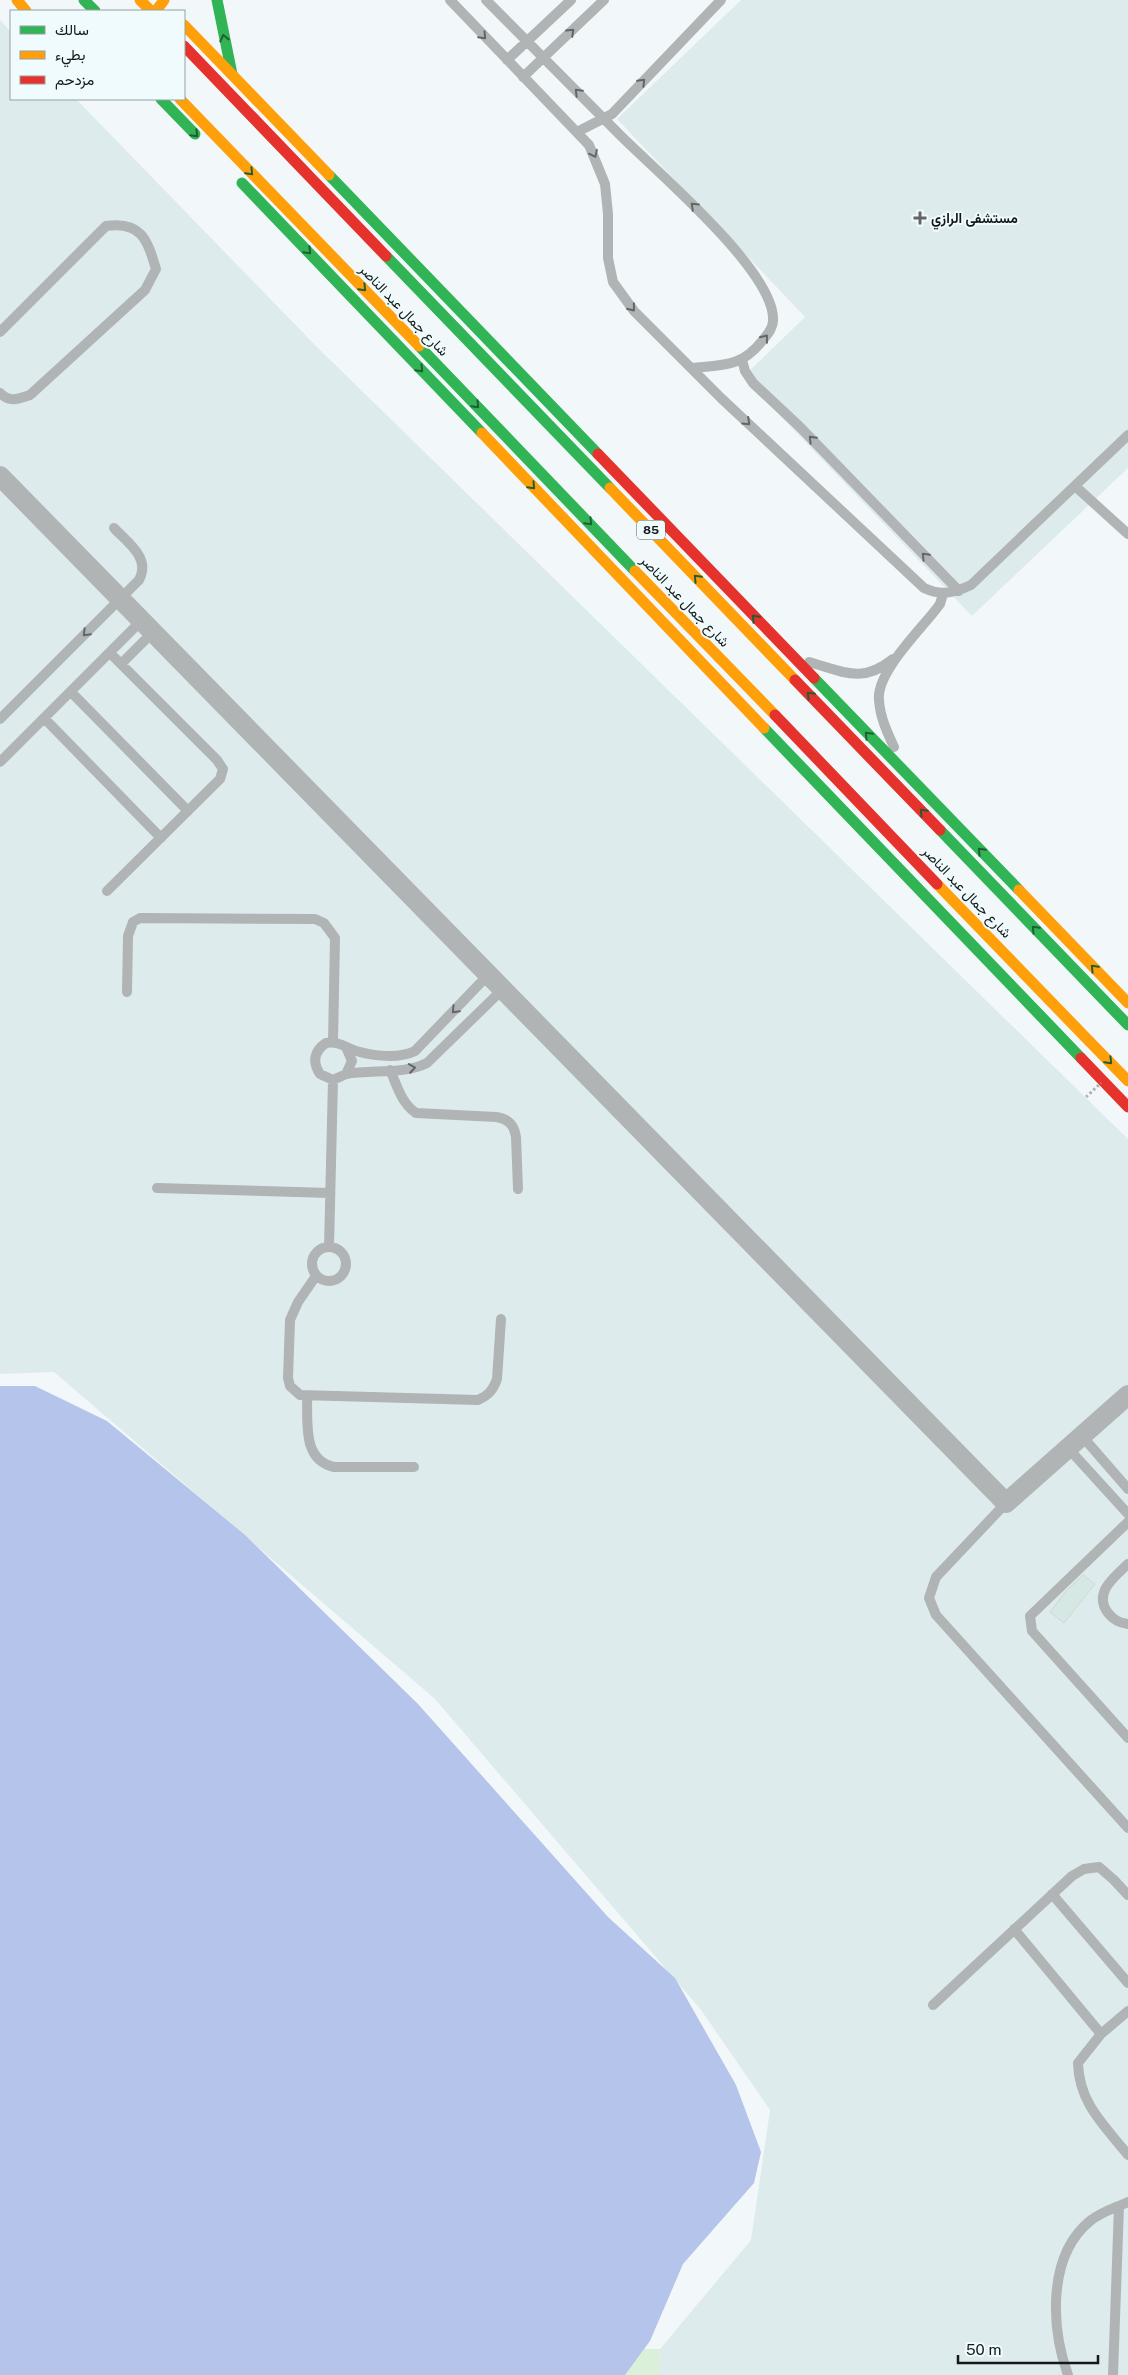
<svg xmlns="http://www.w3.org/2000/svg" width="1128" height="2375" viewBox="0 0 1128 2375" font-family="'Public Sans',Vazirmatn,sans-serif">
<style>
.built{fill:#deebed}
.green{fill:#daf0d9}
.water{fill:#b4c4ea}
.building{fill:#d6e8e4;stroke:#d2d6d6}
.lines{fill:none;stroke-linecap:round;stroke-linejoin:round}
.lane{stroke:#b1b4b5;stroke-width:10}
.street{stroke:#b1b4b5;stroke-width:20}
.fast{stroke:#30b455;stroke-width:11}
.slow{stroke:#ff9f0a;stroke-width:11}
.jam{stroke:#e5322d;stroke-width:11}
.path-bridge{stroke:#b1b3b3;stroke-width:3;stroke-dasharray:2.5 2.5;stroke-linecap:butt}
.slow-bridge{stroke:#ff9f0a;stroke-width:11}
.oneway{stroke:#626666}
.oneway2{stroke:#215e33}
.poi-dot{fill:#626667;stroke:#effbfc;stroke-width:2}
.labels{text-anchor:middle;stroke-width:4;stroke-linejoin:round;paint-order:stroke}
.shield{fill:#effbfc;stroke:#565c5c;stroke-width:1}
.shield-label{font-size:12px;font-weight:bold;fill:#141818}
.poi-label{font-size:14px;font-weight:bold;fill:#141818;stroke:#effbfc;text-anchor:start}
.street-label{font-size:14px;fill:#141818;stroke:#effbfc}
</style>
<rect width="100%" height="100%" fill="#f2f8f9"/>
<path class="built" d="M 741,0 L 1128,0 L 1128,468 L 972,616 L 743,377 L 805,317 L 617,119 Z
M 0,20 L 11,32 L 11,99 L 76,99 L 317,347 L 1128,1139 L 1128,2375 L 658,2375 L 660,2349 L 751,2240 L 770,2110 L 701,2010 L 435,1699 L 54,1372 L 0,1374 Z"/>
<path class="green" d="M 644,2349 L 660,2349 L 658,2375 L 625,2375 Z"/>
<path class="water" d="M 0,1386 L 35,1386 L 107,1421 L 245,1535 L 418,1704 L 608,1917 L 675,1978 L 736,2085 L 761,2152 L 754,2183 L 683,2264 L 650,2341 L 625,2375 L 0,2375 Z"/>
<path class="building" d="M 1083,1575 L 1095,1584 L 1064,1623 L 1050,1612 L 1066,1591 Z"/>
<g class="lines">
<path class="lane" d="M 450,0 L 589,145 L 605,184 L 608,214 L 608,258 L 613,282 L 634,311 L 721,398 L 924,588 C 941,596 954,593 971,585 L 1128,435
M 486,0 C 531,45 575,90 620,135 C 656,171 772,269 773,318 C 774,327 768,334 762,341 C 742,367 722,365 692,368
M 507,60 L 571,0
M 523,77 L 604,0
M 577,132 L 612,114 L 721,0
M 0,332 L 106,226 C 141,221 147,239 156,269 L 145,290 L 30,395 C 18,399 10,403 0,393
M 742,360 L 745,371 L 753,383 L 800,427 L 959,591
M 1075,486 L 1128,534
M 809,662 C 844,672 862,684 893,659
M 121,664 L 153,632
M 71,692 L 188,811
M 44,718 L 161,838
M 0,719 L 139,580 C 151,558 128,543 114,528
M 894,747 C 887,732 880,717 879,700 C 876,671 924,627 940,604 L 943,594
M 0,762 L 142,620
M 107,891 L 220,779 L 223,769 L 217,760 L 110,653
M 127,992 L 128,936 L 133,922 L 140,918 L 315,919 L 324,923 L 335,938 L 333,1042
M 346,1047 L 352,1061 L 346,1074 L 333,1080 L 320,1074 C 312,1062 314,1051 326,1043 C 338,1041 345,1047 356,1051 C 373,1056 399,1059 415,1051 L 489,974
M 390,1070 C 397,1085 401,1103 416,1113 L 496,1117 C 509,1119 514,1125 516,1137 L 518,1189
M 346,1074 C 372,1069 403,1075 427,1063 L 503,989
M 157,1188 L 330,1193
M 329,1247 L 333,1080
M312 1264a17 17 0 1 1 34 0a17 17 0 1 1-34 0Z
M 316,1276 L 298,1302 L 290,1320 L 288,1378 L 290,1386 L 300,1395 L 478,1400 C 489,1395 493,1390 497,1379 L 501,1319
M 307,1396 C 308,1423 302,1460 334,1467 L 414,1467
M 1082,1436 L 1128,1489
M 1068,1448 L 1128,1514
M 1006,1503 L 936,1577 L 929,1598 L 936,1615 L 1128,1828
M 1128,1522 L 1030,1616 L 1032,1631 L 1128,1738
M 1128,1564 C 1114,1577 1093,1593 1108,1613 C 1114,1620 1119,1623 1128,1624
M 1052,1894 L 1128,1983
M 1014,1929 L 1101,2034
M 933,2005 L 1072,1876 L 1084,1869 L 1099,1867 L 1114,1880 L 1128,1895
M 1128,2011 L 1101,2034 L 1078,2063 C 1079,2103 1104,2125 1128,2155
M 1068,2375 C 1051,2328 1047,2256 1090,2221 C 1101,2212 1115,2208 1128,2202
M 1113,2375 L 1119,2206"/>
<path class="street" d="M 0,476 L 1006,1503 L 1128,1395"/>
<path class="fast" d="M 84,0 L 95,11
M 217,0 L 232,74
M 161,99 L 195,134
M 329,175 L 598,454
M 242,183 L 482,433
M 386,256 L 610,488
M 419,346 L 635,571
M 814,678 L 1019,890
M 764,728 L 1081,1058
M 940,830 L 1128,1025"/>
<path class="slow" d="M 17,0 L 26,11
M 140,0 L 151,11
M 156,11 L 164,0
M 184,25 L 329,175
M 180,99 L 419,346
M 482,433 L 764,728
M 610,488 L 795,680
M 635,571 L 775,715
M 937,884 L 1090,1042
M 1019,890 L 1128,1003"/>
<path class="jam" d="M 184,46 L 386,256
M 598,454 L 814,678
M 795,680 L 940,830
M 775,715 L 937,884
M 1081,1058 L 1128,1107"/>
<path class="path-bridge" d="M 1086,1097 L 1101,1083"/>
<path class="slow-bridge" d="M 1090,1042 L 1128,1081"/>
</g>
<defs><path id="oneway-chevron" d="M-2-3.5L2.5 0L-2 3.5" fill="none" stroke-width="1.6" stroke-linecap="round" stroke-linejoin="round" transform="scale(1.25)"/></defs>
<g class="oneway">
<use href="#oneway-chevron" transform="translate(571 32) rotate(-44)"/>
<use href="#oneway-chevron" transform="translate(483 36) rotate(47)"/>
<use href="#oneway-chevron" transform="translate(642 82) rotate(-46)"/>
<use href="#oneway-chevron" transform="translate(578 92) rotate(-135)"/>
<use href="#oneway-chevron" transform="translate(594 154) rotate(64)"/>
<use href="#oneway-chevron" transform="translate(694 206) rotate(-136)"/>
<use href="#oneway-chevron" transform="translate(632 308) rotate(52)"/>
<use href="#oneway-chevron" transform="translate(765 338) rotate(-52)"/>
<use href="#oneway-chevron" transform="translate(747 422) rotate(43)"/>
<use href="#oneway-chevron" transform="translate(812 439) rotate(-134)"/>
<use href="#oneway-chevron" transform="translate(925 556) rotate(-134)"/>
<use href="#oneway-chevron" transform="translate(86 633) rotate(135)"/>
<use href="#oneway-chevron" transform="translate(455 1010) rotate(133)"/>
<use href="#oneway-chevron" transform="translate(412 1068) rotate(-9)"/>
</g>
<g class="oneway2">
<use href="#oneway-chevron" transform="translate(224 38) rotate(-103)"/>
<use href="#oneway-chevron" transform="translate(195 134) rotate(46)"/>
<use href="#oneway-chevron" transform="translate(250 172) rotate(46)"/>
<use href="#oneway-chevron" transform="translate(308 251) rotate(46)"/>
<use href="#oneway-chevron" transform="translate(363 288) rotate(46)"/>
<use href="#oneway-chevron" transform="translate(420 369) rotate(46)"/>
<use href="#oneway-chevron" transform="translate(476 405) rotate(46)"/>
<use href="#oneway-chevron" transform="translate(532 486) rotate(46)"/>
<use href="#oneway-chevron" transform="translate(589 522) rotate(46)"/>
<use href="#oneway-chevron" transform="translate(697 578) rotate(-134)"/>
<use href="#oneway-chevron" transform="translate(755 618) rotate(-134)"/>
<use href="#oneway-chevron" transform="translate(810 695) rotate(-134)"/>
<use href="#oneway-chevron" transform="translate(868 735) rotate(-134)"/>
<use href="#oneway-chevron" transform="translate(923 812) rotate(-134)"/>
<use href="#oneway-chevron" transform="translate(981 851) rotate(-134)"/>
<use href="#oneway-chevron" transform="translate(1035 929) rotate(-134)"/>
<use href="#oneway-chevron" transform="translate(1094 968) rotate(-134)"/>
<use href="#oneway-chevron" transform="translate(1109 1061) rotate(46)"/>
</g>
<path class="poi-dot" d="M917.5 210.5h5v5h5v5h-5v5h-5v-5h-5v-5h5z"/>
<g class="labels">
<rect class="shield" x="637" y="520.5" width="28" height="19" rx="4"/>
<g class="shield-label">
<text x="651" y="534">85</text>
</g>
<g class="poi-label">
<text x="931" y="223">مستشفى الرازي</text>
</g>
<g class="street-label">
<text transform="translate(404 310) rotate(46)" y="5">شارع جمال عبد الناصر</text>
<text transform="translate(685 601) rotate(46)" y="5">شارع جمال عبد الناصر</text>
<text transform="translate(967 892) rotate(46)" y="5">شارع جمال عبد الناصر</text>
</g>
</g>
<rect x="10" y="10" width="175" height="90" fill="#effbfc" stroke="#97a0a1"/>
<rect x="20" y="26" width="25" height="8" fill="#30b455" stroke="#97a0a1"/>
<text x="55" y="35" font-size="15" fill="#141818">سالك</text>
<rect x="20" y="51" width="25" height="8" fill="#ff9f0a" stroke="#97a0a1"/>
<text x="55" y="60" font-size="15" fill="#141818">بطيء</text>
<rect x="20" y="76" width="25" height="8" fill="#e5322d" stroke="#97a0a1"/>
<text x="55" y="85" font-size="15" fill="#141818">مزدحم</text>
<path d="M958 2355v8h140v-8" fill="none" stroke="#141818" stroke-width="2.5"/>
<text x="966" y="2355" font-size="15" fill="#141818" stroke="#effbfc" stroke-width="4" paint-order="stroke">50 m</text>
</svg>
